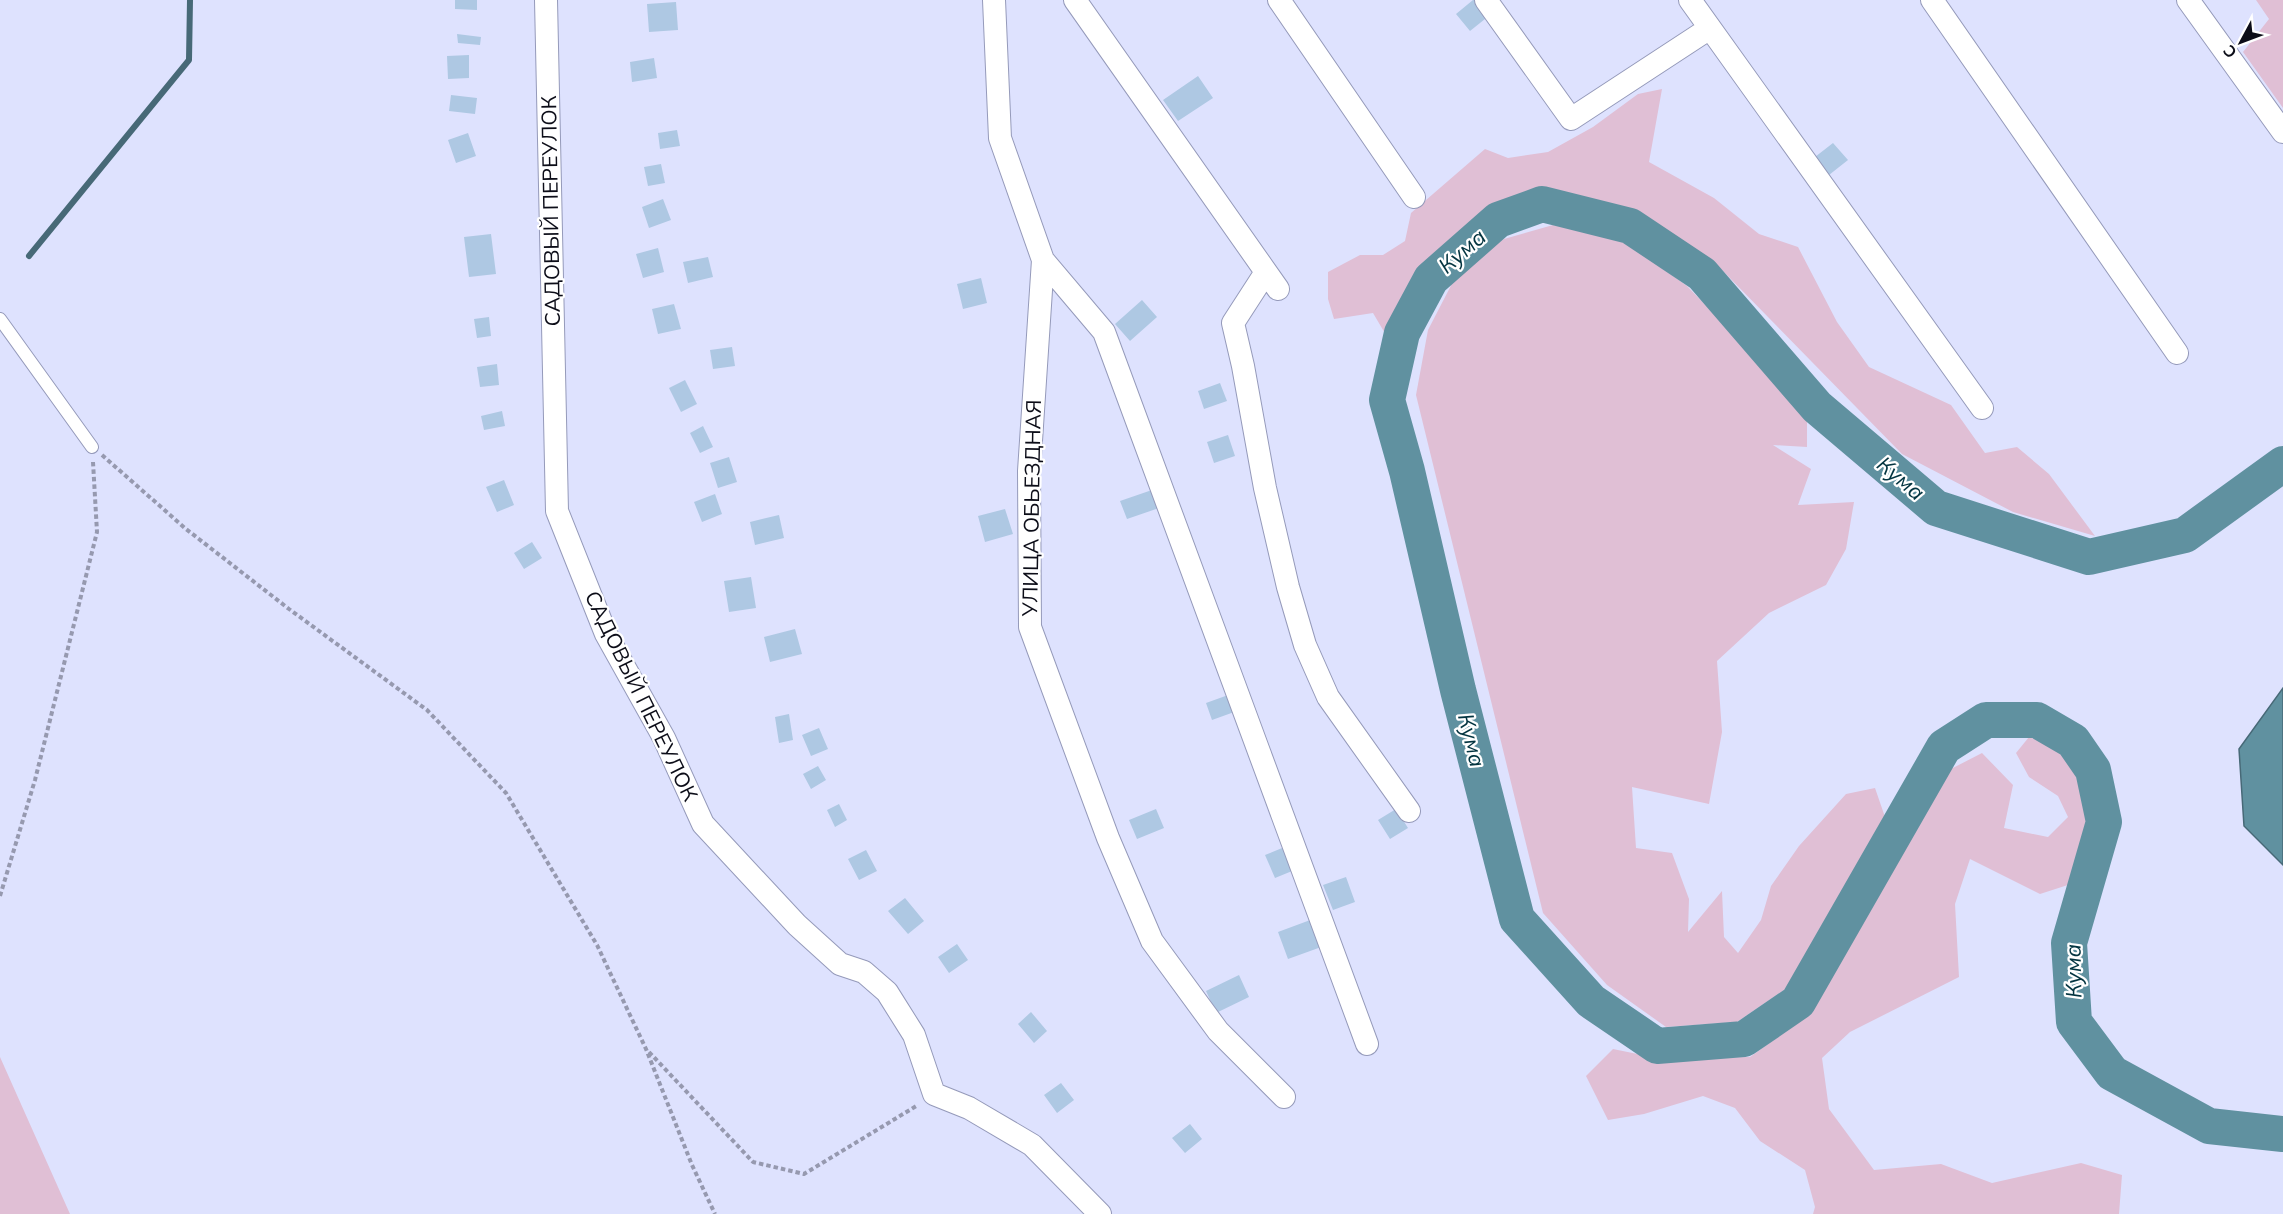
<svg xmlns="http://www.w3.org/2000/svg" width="2283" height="1214" viewBox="0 0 2283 1214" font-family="Mulish,sans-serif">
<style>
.green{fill:#e0bfd5}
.water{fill:#6091a0;stroke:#476977;stroke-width:1.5}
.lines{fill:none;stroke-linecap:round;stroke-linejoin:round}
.stream{stroke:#476977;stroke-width:6}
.river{stroke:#6091a0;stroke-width:36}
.building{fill:#aec8e3}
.lane-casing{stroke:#959aba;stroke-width:14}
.street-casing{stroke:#959aba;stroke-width:24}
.path{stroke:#9699af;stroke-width:4;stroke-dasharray:4.5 3;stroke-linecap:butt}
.lane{stroke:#fff;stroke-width:12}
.street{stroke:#fff;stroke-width:22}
.labels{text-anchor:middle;stroke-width:4.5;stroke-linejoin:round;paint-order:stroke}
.street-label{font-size:21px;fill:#0c0d18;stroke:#fff}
.water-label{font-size:22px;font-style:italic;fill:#033440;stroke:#fff}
</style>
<rect width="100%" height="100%" fill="#dee2fe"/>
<path class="green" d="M 2256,0 L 2283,0 L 2283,108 L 2243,52 L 2269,19 Z
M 1662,89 L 1649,162 L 1714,198 L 1759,234 L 1798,247 L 1837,322 L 1869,367 L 1951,405 L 1985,453 L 2017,447 L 2049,474 L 2095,536 L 2013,512 L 1902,454 L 1721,269 L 1634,216 L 1540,195 L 1494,210 L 1476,223 L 1418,276 L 1396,310 L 1386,335 L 1373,313 L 1334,319 L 1328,299 L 1328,272 L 1360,255 L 1383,255 L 1405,241 L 1411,213 L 1485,149 L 1508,158 L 1548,152 L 1593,127 L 1638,94 Z
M 1553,225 L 1618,236 L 1687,286 L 1807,410 L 1807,447 L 1773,445 L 1811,469 L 1798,505 L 1854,502 L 1846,549 L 1826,585 L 1769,613 L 1717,661 L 1722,732 L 1709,804 L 1632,787 L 1636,848 L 1672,853 L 1689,899 L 1688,932 L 1722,891 L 1724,937 L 1738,953 L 1761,920 L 1771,886 L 1799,846 L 1846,794 L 1875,788 L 1885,817 L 1824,922 L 1790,986 L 1737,1022 L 1666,1027 L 1607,985 L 1543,913 L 1416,395 L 1428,330 L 1459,270 L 1504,239 Z
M 2029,737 L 2062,749 L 2082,771 L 2093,824 L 2074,883 L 2040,894 L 1970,859 L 1955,904 L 1959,977 L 1850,1032 L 1822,1058 L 1829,1109 L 1874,1170 L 1941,1164 L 1992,1183 L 2081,1163 L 2122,1175 L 2119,1214 L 1813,1214 L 1815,1207 L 1805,1170 L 1760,1141 L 1735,1108 L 1703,1096 L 1644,1114 L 1608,1120 L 1586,1076 L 1613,1049 L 1657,1058 L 1750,1057 L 1807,1016 L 1949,770 L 1982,753 L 2013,785 L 2004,828 L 2048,837 L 2068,817 L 2058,796 L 2029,777 L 2016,753 Z
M 0,1057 L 70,1214 L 0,1214 Z"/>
<path class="water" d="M 2283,688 L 2283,865 L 2244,826 L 2239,749 Z"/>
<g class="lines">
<path class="stream" d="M 29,256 L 189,60 L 190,0"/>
<path class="river" d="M 2283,464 L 2185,535 L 2089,557 L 1936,508 L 1817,407 L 1702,274 L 1630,226 L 1542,204 L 1498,220 L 1431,279 L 1402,333 L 1387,400 L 1407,471 L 1458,690 L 1517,919 L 1591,1001 L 1657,1046 L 1744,1039 L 1798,1002 L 1944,747 L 1986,720 L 2037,720 L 2073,741 L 2093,770 L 2104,822 L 2069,943 L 2074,1022 L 2112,1073 L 2209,1126 L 2283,1134"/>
</g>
<path class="building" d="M 455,0 L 477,0 L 477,10 L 455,9 Z
M 1473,0 L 1486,0 L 1495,11 L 1470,31 L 1456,14 Z
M 676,2 L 678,30 L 649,32 L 647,4 Z
M 457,34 L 481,37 L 480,45 L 458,43 Z
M 469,55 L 469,78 L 448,79 L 447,56 Z
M 654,58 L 657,78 L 632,82 L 630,62 Z
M 1198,76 L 1213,98 L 1178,121 L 1163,100 Z
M 451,95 L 477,98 L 475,114 L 449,111 Z
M 677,130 L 680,146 L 660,149 L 658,133 Z
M 468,133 L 476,156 L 456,163 L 448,140 Z
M 1833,143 L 1848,160 L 1829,175 L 1815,157 Z
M 661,164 L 665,183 L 648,186 L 644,167 Z
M 663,199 L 671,220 L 649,228 L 642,207 Z
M 491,234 L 496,274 L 469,277 L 464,237 Z
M 658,248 L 664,272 L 643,278 L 636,254 Z
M 708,257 L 713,277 L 688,283 L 683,262 Z
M 981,278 L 987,303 L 963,309 L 957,284 Z
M 1142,300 L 1157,317 L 1130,341 L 1115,324 Z
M 674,304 L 681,329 L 658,334 L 652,309 Z
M 489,317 L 491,336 L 477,338 L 474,319 Z
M 732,347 L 735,366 L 713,369 L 710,350 Z
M 497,364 L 499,385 L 480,387 L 477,367 Z
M 685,380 L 697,404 L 681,412 L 669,388 Z
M 1220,383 L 1227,401 L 1204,409 L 1198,391 Z
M 502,411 L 505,426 L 484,430 L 481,416 Z
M 703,426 L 713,447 L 700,453 L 690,433 Z
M 1228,435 L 1235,456 L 1214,463 L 1207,442 Z
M 729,457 L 737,482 L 718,488 L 710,463 Z
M 504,480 L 514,505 L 497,512 L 486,487 Z
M 1152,490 L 1159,508 L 1127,519 L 1120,501 Z
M 715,494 L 722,514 L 702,522 L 694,502 Z
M 1005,509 L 1013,534 L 985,542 L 978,516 Z
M 779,515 L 784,538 L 755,545 L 750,522 Z
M 532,542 L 542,558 L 524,569 L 514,553 Z
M 751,577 L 756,608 L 729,612 L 724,581 Z
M 795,629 L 802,654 L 770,662 L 764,637 Z
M 1231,694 L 1237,711 L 1212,720 L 1206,703 Z
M 789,714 L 793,740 L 779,743 L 775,717 Z
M 819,728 L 828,749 L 811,756 L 802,735 Z
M 818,766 L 826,780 L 811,789 L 803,774 Z
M 839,804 L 847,820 L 835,827 L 827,810 Z
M 1156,809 L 1164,828 L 1137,839 L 1129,820 Z
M 1396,809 L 1408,828 L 1390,839 L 1378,820 Z
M 1287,846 L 1297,869 L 1275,878 L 1265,855 Z
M 866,850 L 877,871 L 859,880 L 848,859 Z
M 1346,877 L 1355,902 L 1333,910 L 1323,885 Z
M 905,898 L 924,921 L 908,934 L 888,911 Z
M 1313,919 L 1324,946 L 1288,959 L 1278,932 Z
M 957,944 L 968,960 L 949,973 L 938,957 Z
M 1239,975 L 1249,997 L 1216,1013 L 1206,991 Z
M 1031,1012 L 1047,1031 L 1034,1043 L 1018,1024 Z
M 1061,1083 L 1074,1100 L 1057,1113 L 1044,1095 Z
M 1190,1124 L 1202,1139 L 1185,1153 L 1172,1138 Z"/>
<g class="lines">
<g class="lane-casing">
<path id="lane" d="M 0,319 L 92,447"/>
</g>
<g class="street-casing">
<path id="street" d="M 546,0 L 557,511 L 606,634 L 664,738 L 703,824 L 797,925 L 840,964 L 864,972 L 887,992 L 914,1035 L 934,1094 L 969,1108 L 1032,1145 L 1100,1214
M 994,0 L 1000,138 L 1043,260 L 1029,471 L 1030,627 L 1108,838 L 1152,941 L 1218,1031 L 1284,1097
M 1075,0 L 1278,289
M 1279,0 L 1414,197
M 1486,0 L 1571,119 L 1710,28
M 1690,0 L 1982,408
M 1932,0 L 2177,353
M 2188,0 L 2283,132
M 1043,260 L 1104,332 L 1367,1044
M 1266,272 L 1233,323 L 1243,366 L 1265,488 L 1288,587 L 1305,645 L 1328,697 L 1409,811"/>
</g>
<path class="path" d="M 102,455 L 186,529 L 289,609 L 427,710 L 506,793 L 597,945 L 646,1049 L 692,1165 L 715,1214
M 0,896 L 35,780 L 97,532 L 93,462
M 649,1052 L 753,1162 L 804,1174 L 918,1105"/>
<use href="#lane" class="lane"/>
<use href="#street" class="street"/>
</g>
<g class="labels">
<g class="street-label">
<text transform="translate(551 211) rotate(-91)" y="7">САДОВЫЙ ПЕРЕУЛОК</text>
<text transform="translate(1032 508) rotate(-89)" y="7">УЛИЦА ОБЬЕЗДНАЯ</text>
<text transform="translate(641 696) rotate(64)" y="7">САДОВЫЙ ПЕРЕУЛОК</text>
</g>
<g class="water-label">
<text transform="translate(1462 251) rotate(-41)" y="8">Кума</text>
<text transform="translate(1901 478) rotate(40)" y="8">Кума</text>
<text transform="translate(1472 740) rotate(76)" y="8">Кума</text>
<text transform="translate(2073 971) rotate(-91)" y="8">Кума</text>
</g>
</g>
<g transform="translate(2241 42) rotate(229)" stroke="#ffffff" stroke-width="4.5" paint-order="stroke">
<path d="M0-4.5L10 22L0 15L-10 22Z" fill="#0c0d18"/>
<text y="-9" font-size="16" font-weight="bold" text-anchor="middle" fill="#0c0d18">С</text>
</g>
</svg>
